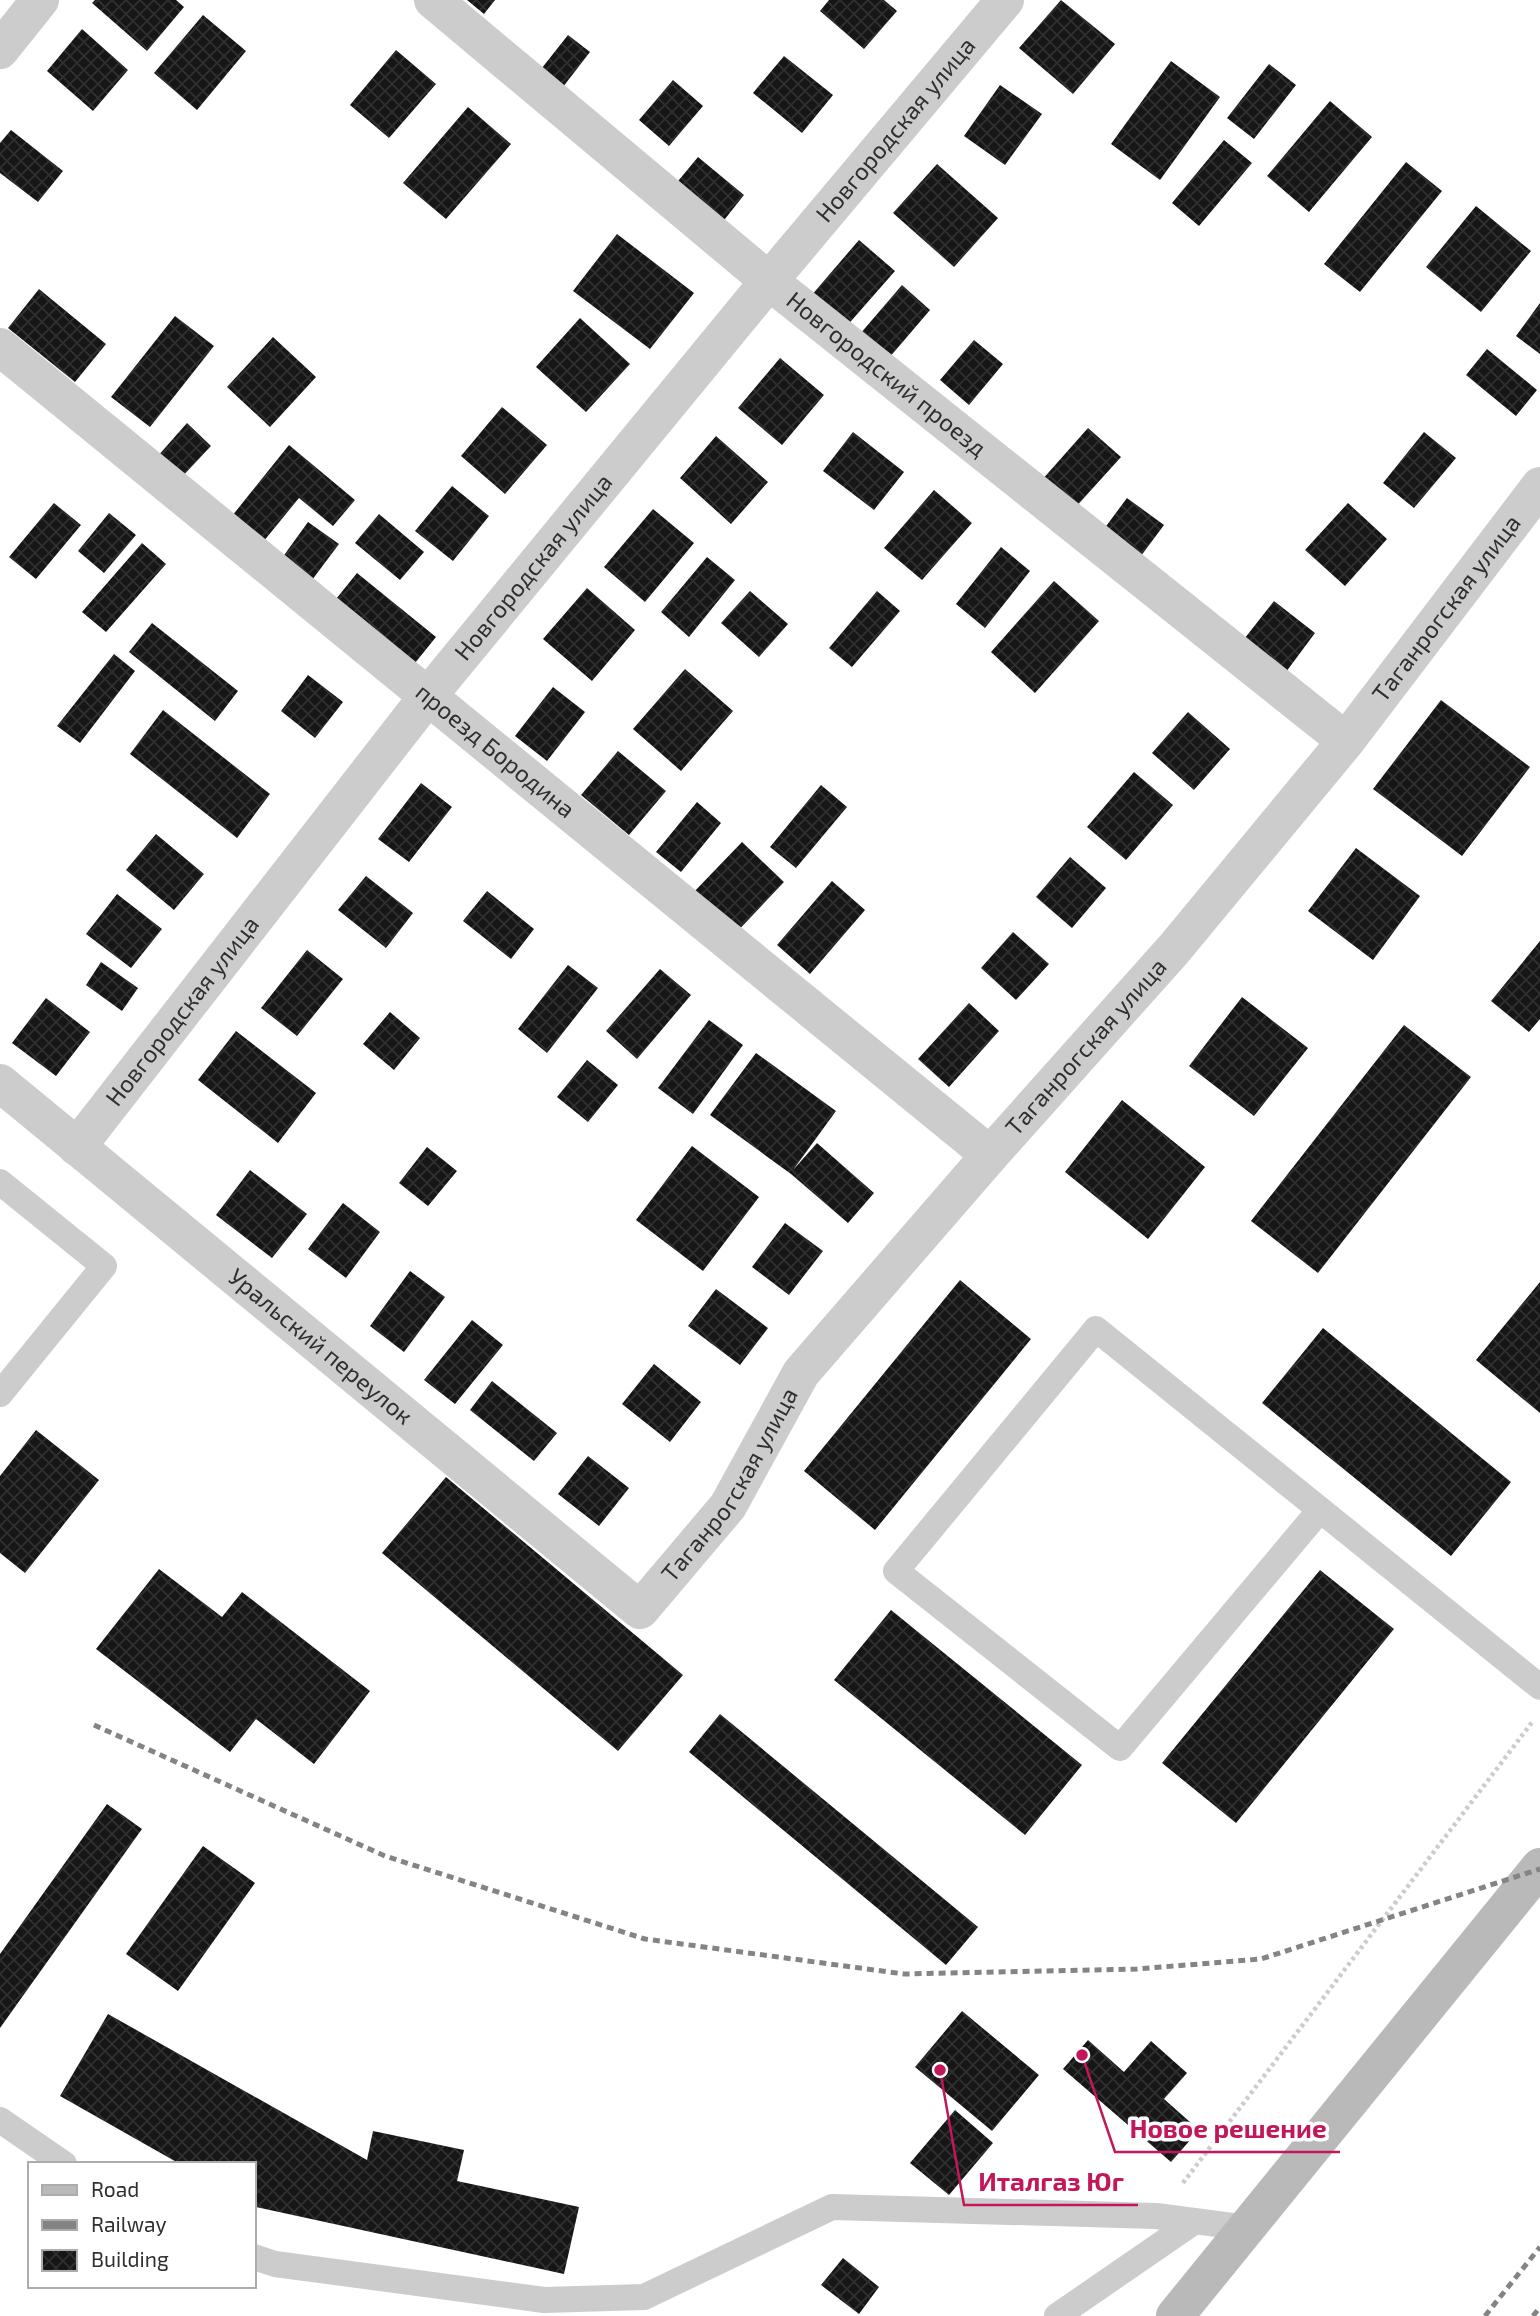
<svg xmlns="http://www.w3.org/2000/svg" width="1540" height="2316" viewBox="0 0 1540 2316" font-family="'Exo 2',sans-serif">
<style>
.building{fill:url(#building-cross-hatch)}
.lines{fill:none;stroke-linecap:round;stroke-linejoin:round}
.path{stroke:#ccc;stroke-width:4.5;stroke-dasharray:3.5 3.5;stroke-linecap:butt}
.service{stroke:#ccc;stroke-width:26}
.minor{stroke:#ccc;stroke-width:38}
.secondary{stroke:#b9b9b9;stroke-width:38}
.rail{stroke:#848484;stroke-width:5;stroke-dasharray:7 5;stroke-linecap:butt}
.labels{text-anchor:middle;stroke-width:7;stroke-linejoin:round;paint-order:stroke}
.street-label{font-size:24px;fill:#2f2f2f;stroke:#fff}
.leader{fill:none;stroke:#c2185b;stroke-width:2.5}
.callout-dot{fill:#c2185b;stroke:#fff;stroke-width:2.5}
.callout-label{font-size:26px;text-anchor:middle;font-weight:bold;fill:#c2185b;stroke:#fff;stroke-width:7;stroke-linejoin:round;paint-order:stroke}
</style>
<defs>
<pattern id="building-cross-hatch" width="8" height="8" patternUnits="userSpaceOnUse" patternTransform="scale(1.75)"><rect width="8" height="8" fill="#161616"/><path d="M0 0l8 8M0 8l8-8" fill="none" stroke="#303030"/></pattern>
</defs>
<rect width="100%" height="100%" fill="#fff"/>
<path class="building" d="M 95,0 L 176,0 L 184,7 L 147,51 L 92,3 Z
M 467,0 L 495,0 L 484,14 Z
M 829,0 L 884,0 L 897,11 L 864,49 L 820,11 Z
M 1061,0 L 1115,44 L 1073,94 L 1019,48 Z
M 203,15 L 246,51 L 197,110 L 154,73 Z
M 82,29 L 128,70 L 93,111 L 47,71 Z
M 568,35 L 590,52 L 556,96 L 534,78 Z
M 396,50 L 436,84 L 389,138 L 350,105 Z
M 784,56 L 833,95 L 802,133 L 753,93 Z
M 1171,61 L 1220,97 L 1160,180 L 1111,144 Z
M 1269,64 L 1296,85 L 1254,139 L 1227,118 Z
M 673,80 L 703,106 L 669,146 L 639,120 Z
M 1000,85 L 1042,114 L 1005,165 L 964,136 Z
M 1330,101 L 1372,137 L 1309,212 L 1267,176 Z
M 468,107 L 511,144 L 446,219 L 403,183 Z
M 11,130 L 63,171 L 38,202 L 0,173 L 0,143 Z
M 1224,140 L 1252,163 L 1199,226 L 1172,203 Z
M 698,157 L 744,195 L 721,224 L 674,186 Z
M 1406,162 L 1442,191 L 1360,292 L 1324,264 Z
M 937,164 L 998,218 L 954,267 L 893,213 Z
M 1476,206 L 1531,251 L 1481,312 L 1426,267 Z
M 617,234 L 694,293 L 650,349 L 573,291 Z
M 859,240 L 895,271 L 845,328 L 810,297 Z
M 902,285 L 930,310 L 889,358 L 860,334 Z
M 39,289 L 106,344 L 75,382 L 8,328 Z
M 1540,303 L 1540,354 L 1516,336 Z
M 175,316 L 214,346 L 150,427 L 111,397 Z
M 580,318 L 630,364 L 586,412 L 536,367 Z
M 273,337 L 316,377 L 270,427 L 227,387 Z
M 974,340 L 1003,364 L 969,405 L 940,380 Z
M 1487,349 L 1537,390 L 1516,416 L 1466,375 Z
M 780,358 L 824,395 L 782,445 L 738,408 Z
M 502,407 L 547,445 L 505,494 L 461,456 Z
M 187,423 L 211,446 L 180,479 L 157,457 Z
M 1088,428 L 1121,457 L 1074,509 L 1041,481 Z
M 853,432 L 904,472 L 874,510 L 823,471 Z
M 1424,432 L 1456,458 L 1414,508 L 1383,483 Z
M 716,436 L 768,482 L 731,524 L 680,478 Z
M 289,445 L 355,500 L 333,526 L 299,498 L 263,542 L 232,516 Z
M 452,486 L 489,516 L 453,561 L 415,531 Z
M 934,490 L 972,523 L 922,580 L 884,548 Z
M 1127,498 L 1164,525 L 1135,564 L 1098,537 Z
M 54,503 L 81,525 L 36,579 L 9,557 Z
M 1348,503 L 1387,539 L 1345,586 L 1305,550 Z
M 653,509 L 694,543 L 645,602 L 604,567 Z
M 109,513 L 136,535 L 104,573 L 78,551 Z
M 379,514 L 424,552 L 400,580 L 355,543 Z
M 308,522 L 339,544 L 312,580 L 282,558 Z
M 142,543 L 166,564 L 106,632 L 82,612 Z
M 1001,547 L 1030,571 L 985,628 L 956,604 Z
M 707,557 L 735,580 L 689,637 L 661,612 Z
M 357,573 L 436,637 L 411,668 L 332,604 Z
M 1054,581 L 1099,621 L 1035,693 L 991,652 Z
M 587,588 L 635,630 L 592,681 L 543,639 Z
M 750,591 L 788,624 L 759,657 L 721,623 Z
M 877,591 L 900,611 L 852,667 L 829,648 Z
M 1274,601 L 1315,633 L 1283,676 L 1241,643 Z
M 152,623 L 238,691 L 215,721 L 129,652 Z
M 114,654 L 135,671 L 80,743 L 57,726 Z
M 685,669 L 733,711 L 681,771 L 633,729 Z
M 308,675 L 343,702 L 315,738 L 281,711 Z
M 553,687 L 585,712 L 547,761 L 515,736 Z
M 1441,700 L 1530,767 L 1462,856 L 1373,789 Z
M 163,710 L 270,794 L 237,838 L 130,754 Z
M 1188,712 L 1230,749 L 1194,790 L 1152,753 Z
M 618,751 L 666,791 L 629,835 L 581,795 Z
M 1134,772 L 1173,805 L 1126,860 L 1087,827 Z
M 421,783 L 452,807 L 409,862 L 378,839 Z
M 821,785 L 847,807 L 796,868 L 770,847 Z
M 697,802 L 721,823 L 681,872 L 656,852 Z
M 156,834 L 204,874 L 174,910 L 126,870 Z
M 742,842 L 784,882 L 733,936 L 691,895 Z
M 1356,848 L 1420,896 L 1373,960 L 1308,911 Z
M 1070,857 L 1106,888 L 1072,928 L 1036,897 Z
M 366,876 L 413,913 L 386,948 L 338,910 Z
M 832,881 L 865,910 L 810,974 L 777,945 Z
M 487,891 L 534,929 L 511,959 L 463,921 Z
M 117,894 L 162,929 L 131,968 L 86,934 Z
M 1013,932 L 1049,964 L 1016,1000 L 981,968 Z
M 1540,941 L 1540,1019 L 1529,1032 L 1491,1001 Z
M 307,950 L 343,979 L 297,1036 L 261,1008 Z
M 101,962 L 138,988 L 122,1011 L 86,985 Z
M 568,965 L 598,988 L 547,1053 L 518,1029 Z
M 660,969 L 691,995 L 637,1059 L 606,1031 Z
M 1242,997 L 1308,1048 L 1254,1116 L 1189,1066 Z
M 46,998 L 90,1032 L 56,1076 L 12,1043 Z
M 969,1003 L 999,1031 L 949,1087 L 918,1059 Z
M 390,1012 L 420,1038 L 394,1070 L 363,1044 Z
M 709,1020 L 743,1045 L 693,1114 L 658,1088 Z
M 1404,1025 L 1471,1077 L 1318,1273 L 1251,1221 Z
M 236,1031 L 316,1093 L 278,1143 L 198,1080 Z
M 756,1053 L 836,1111 L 793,1170 L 817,1143 L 874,1193 L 848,1223 L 791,1174 L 710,1115 Z
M 587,1060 L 618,1085 L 588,1122 L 557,1097 Z
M 1122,1100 L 1205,1167 L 1148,1239 L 1065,1172 Z
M 692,1146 L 759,1197 L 703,1271 L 636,1220 Z
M 427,1147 L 457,1171 L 428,1206 L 399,1183 Z
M 250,1170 L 307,1214 L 272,1258 L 216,1215 Z
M 343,1203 L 380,1232 L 346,1278 L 308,1249 Z
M 785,1223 L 823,1251 L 789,1295 L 752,1267 Z
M 410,1271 L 445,1297 L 404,1352 L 370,1326 Z
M 960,1280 L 1031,1339 L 875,1530 L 804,1471 Z
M 1540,1282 L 1540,1413 L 1476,1360 Z
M 716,1289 L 768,1328 L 740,1365 L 688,1326 Z
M 472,1320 L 503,1345 L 455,1404 L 424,1380 Z
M 1323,1328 L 1511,1482 L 1451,1556 L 1262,1403 Z
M 654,1364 L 701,1402 L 670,1442 L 622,1404 Z
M 492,1381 L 557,1433 L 534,1461 L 470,1410 Z
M 36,1430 L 99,1480 L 25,1573 L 0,1553 L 0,1476 Z
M 588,1456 L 629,1488 L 599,1526 L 558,1494 Z
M 446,1477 L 683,1675 L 618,1751 L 382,1553 Z
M 159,1569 L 222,1617 L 242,1592 L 370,1691 L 314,1764 L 256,1719 L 230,1752 L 96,1649 Z
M 1320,1570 L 1394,1629 L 1236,1823 L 1162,1763 Z
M 891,1610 L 1082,1765 L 1025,1835 L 834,1680 Z
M 720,1714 L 978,1927 L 946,1965 L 689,1752 Z
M 107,1804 L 142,1829 L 0,2028 L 0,1954 Z
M 203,1846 L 255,1883 L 178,1991 L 126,1954 Z
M 962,2011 L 1039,2075 L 992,2131 L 915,2067 Z
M 108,2014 L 367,2160 L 373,2131 L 464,2150 L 457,2181 L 579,2207 L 564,2274 L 256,2207 L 254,2206 L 254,2164 L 180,2164 L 60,2096 Z
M 1088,2040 L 1124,2072 L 1151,2041 L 1187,2073 L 1164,2099 L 1199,2130 L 1171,2162 L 1063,2069 Z
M 955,2110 L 993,2143 L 949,2195 L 910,2163 Z
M 843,2258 L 879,2287 L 859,2314 L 821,2285 Z"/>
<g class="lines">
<path class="path" d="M 1183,2183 L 1533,1721"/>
<path class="service" d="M 0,1182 L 104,1266 L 0,1394
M 1320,1510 L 1120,1748 L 896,1571 L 1096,1329 L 1540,1687
M 0,2120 L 64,2164
M 254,2257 L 275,2264 L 544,2300 L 644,2297 L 832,2207 L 1156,2216 L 1248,2228
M 1057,2316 L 1195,2221"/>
<g class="minor">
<path id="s1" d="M 433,0 L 769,281 L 1346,741"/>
<path d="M 0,50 L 40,0"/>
<path id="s2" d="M 0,347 L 990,1155"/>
<path id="s3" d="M 0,1083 L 640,1610 L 728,1506 L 801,1373 L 990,1155 L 1174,949 L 1346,741 L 1540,486"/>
<path id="s4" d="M 77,1147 L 428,696 L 769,281 L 1005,0"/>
</g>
<path class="secondary" d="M 1175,2316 L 1540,1867"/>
<path class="rail" d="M 94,1725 L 385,1856 L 645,1939 L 904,1974 L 1137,1969 L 1261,1959 L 1540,1869
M 1485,2316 L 1540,2247
M 1533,2316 L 1540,2307"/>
</g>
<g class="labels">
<g class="street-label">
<text dy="8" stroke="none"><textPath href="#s4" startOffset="1306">Новгородская улица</textPath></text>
<text dy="8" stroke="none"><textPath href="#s1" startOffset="588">Новгородский проезд</textPath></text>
<text dy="8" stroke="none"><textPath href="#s4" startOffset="738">Новгородская улица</textPath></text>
<text dy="8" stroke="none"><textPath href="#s3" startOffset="2118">Таганрогская улица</textPath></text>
<text dy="8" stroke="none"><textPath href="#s2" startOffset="639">проезд Бородина</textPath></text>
<text dy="8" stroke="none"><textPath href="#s4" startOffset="172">Новгородская улица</textPath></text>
<text dy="8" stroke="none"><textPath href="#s3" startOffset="1550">Таганрогская улица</textPath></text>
<text dy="8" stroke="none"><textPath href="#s3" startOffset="415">Уральский переулок</textPath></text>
<text dy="8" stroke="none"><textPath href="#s3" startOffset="984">Таганрогская улица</textPath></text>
</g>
</g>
<path class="leader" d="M1082 2055L1115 2152H1340M940 2070L964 2205H1138"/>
<g class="callout-dot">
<circle cx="1082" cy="2055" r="7"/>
<circle cx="940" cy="2070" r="7"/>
</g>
<g class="callout-label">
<text x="1228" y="2138">Новое решение</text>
<text x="1051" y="2191">Италгаз Юг</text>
</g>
<rect x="28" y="2162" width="228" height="126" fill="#ffffff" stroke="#acacac" stroke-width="2"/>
<rect x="42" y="2185" width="35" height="10" fill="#b9b9b9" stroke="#acacac" stroke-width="2"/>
<text x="91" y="2197" font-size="21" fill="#2f2f2f">Road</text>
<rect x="42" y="2220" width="35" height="10" fill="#848484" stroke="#acacac" stroke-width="2"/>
<text x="91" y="2232" font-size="21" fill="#2f2f2f">Railway</text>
<rect x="42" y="2250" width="35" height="21" fill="url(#building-cross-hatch)" stroke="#acacac" stroke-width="2"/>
<text x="91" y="2267" font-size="21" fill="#2f2f2f">Building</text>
</svg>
